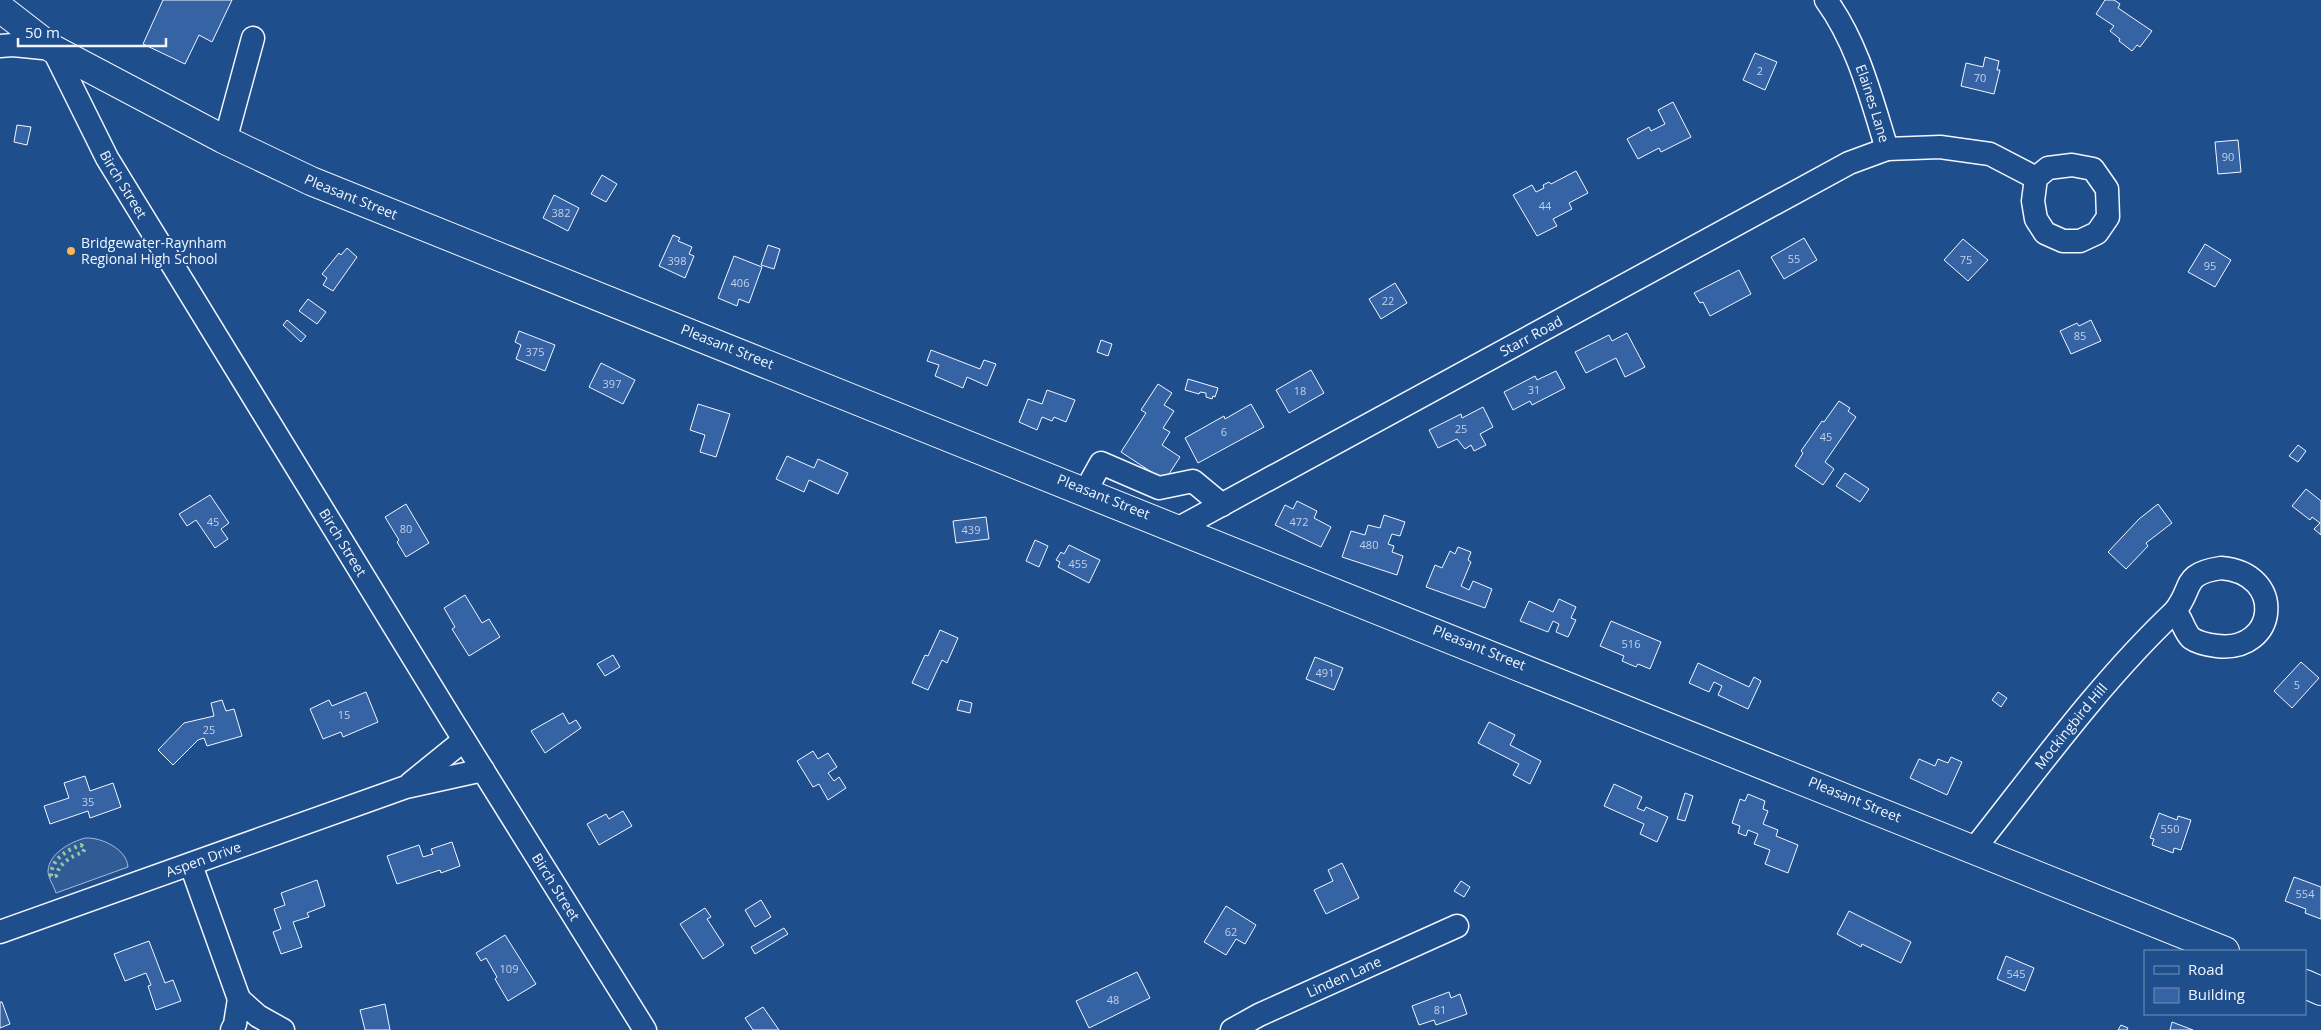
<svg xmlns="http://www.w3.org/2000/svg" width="2321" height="1030" viewBox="0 0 2321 1030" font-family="'Open Sans',sans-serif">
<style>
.green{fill:#305b95;stroke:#a8bbd7}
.building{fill:#3563a3;stroke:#f2f6ff}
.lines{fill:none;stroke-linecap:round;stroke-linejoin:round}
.minor-casing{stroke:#f2f6ff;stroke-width:25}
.major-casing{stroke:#f2f6ff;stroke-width:30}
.minor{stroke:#1f4e8c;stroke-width:22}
.major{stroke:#1f4e8c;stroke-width:28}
.hedge{stroke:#97c8a6;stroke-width:4;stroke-dasharray:2.5 4;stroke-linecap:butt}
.poi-dot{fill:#ffb74d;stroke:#1f4e8c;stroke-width:2}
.labels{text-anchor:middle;stroke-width:4;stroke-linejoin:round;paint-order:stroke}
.number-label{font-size:11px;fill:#c3d1e8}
.street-label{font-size:14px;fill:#f2f6ff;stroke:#1f4e8c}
.poi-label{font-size:14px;fill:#f2f6ff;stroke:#1f4e8c;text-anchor:start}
</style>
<rect width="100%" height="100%" fill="#1f4e8c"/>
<path class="green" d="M 85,838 C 101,837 127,849 128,867 L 56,893 C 54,886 48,878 48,871 C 49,853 71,842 85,838 Z"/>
<path class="building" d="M 163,0 L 232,0 L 212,42 L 199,35 L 185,64 L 143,44 Z
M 2105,0 L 2114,0 L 2120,4 L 2118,8 L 2152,31 L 2140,47 L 2137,45 L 2132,51 L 2119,41 L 2120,39 L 2110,31 L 2114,26 L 2096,14 Z
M 1755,53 L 1777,62 L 1765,90 L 1743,80 Z
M 1985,57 L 1999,61 L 1997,70 L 2000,70 L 1994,94 L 1961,86 L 1966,63 L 1983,67 Z
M 1673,102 L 1691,137 L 1661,152 L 1659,148 L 1638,159 L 1627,139 L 1649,127 L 1651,131 L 1665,124 L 1658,110 Z
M 17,125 L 31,127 L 27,145 L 14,142 Z
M 2238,140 L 2241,172 L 2218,174 L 2215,142 Z
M 1576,171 L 1588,193 L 1569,203 L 1572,209 L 1553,219 L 1557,226 L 1537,236 L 1513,195 L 1532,185 L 1536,192 L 1544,188 L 1543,185 L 1549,182 L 1551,184 Z
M 602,175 L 617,184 L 606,202 L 591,194 Z
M 554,195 L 579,208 L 568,231 L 543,218 Z
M 673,235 L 680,238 L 678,241 L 692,247 L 689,254 L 694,256 L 685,278 L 659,266 Z
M 1804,238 L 1817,260 L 1784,279 L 1771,257 Z
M 1963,239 L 1988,260 L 1968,281 L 1944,260 Z
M 2205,244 L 2231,260 L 2215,287 L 2188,272 Z
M 768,245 L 780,249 L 774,269 L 761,265 Z
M 347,248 L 357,257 L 333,291 L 323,285 L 327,278 L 322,274 L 339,253 L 341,255 Z
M 734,256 L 762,267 L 749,303 L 739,299 L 737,306 L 718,298 Z
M 1739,270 L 1751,294 L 1710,316 L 1703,302 L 1700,303 L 1694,293 Z
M 1395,283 L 1407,303 L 1381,319 L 1369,299 Z
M 308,299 L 326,312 L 317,324 L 299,311 Z
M 287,320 L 306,336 L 301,342 L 283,325 Z
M 2091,320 L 2101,341 L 2071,354 L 2060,331 L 2077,323 L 2079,326 Z
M 519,331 L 555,345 L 545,371 L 516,359 L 521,345 L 515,342 Z
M 1627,333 L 1645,367 L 1625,377 L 1616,358 L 1586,373 L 1575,352 L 1609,335 L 1612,341 Z
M 1101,340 L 1112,344 L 1108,356 L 1097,352 Z
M 931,350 L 980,369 L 984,360 L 996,364 L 987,386 L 967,377 L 963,388 L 935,376 L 939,365 L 927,361 Z
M 601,363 L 635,380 L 623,404 L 589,387 Z
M 1311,370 L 1324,393 L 1289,413 L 1276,390 Z
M 1556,371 L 1565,388 L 1532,405 L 1530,401 L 1513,410 L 1504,392 L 1535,376 L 1537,380 Z
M 1188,379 L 1218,388 L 1215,397 L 1213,396 L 1212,399 L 1206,397 L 1206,393 L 1200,392 L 1199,394 L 1185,390 Z
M 1158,384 L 1172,393 L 1164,405 L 1174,411 L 1163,428 L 1170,432 L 1162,445 L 1180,457 L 1167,477 L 1164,475 L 1162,479 L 1121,452 L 1146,413 L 1141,410 Z
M 1047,390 L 1075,400 L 1066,422 L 1054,417 L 1052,421 L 1042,417 L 1037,430 L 1019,422 L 1028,399 L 1042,404 Z
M 1839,401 L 1850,408 L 1848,411 L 1856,417 L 1825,462 L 1834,469 L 1823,485 L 1795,466 L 1803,453 L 1801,451 L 1822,421 L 1824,422 Z
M 698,404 L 730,414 L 716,457 L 700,452 L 705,435 L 690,430 Z
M 1251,404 L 1264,427 L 1198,463 L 1185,438 L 1224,416 L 1225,419 Z
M 1483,407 L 1493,427 L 1480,434 L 1486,445 L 1474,451 L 1471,445 L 1465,449 L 1457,439 L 1438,448 L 1429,430 L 1461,414 L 1462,418 Z
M 2298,445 L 2306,451 L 2298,462 L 2289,456 Z
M 787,456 L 814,468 L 818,459 L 848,473 L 838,494 L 809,480 L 804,492 L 776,479 Z
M 1845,473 L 1869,489 L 1860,502 L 1836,486 Z
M 2306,489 L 2321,501 L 2321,535 L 2314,529 L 2320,523 L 2312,517 L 2310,520 L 2292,506 Z
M 210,495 L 229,523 L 221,529 L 228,539 L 215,548 L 196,520 L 187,526 L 179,514 Z
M 1297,501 L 1317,511 L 1314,518 L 1331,527 L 1321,547 L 1275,525 L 1285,505 L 1293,509 Z
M 406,504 L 429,543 L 406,557 L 397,542 L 399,540 L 385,517 Z
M 2158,504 L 2172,523 L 2146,543 L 2148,546 L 2126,569 L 2108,552 L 2139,519 Z
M 1384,515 L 1405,522 L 1400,536 L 1392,534 L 1388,544 L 1394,546 L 1392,552 L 1403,556 L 1397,575 L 1342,557 L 1351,531 L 1365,535 L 1368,525 L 1380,528 Z
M 986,517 L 989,539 L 956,543 L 953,521 Z
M 1035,540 L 1048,546 L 1039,567 L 1026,561 Z
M 1069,545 L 1100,560 L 1089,583 L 1058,567 L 1060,562 L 1056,560 L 1061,552 L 1064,554 Z
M 1458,547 L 1471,552 L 1468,560 L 1471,562 L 1461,586 L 1469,590 L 1473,581 L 1492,589 L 1485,608 L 1426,587 L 1435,565 L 1442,568 L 1450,551 L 1455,554 Z
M 465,595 L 482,623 L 489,619 L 500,637 L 469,656 L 452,629 L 455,627 L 444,608 Z
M 1559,599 L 1576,607 L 1571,618 L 1576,620 L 1568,637 L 1556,632 L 1559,624 L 1553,621 L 1548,632 L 1520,621 L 1529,601 L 1553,612 Z
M 1611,621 L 1661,642 L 1650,669 L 1638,664 L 1636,667 L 1622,661 L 1624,656 L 1600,646 Z
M 940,630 L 958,638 L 947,663 L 942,660 L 928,690 L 912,683 L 925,655 L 928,656 Z
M 613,655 L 620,667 L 605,676 L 597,664 Z
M 1315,657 L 1343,668 L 1334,690 L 1306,679 Z
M 2301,662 L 2319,678 L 2292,708 L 2274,691 Z
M 1698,663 L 1749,687 L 1754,677 L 1761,681 L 1748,709 L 1718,695 L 1722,686 L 1714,682 L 1709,692 L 1689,683 Z
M 366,692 L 378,722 L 343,737 L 341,732 L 323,739 L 310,709 L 329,700 L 332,706 Z
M 1998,692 L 2007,698 L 2001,707 L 1992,700 Z
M 222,700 L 226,711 L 234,709 L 242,736 L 207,746 L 204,738 L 198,740 L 173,765 L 158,750 L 184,723 L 214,716 L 211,703 Z
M 960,700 L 972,703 L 970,713 L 957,710 Z
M 563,713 L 569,724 L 576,720 L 581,728 L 545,753 L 531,731 Z
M 1489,722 L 1515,735 L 1510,745 L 1541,761 L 1530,784 L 1513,775 L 1519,764 L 1478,743 Z
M 813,751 L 818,759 L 828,753 L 837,767 L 828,773 L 834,781 L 839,777 L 846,788 L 828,800 L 819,784 L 813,787 L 797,761 Z
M 1951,757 L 1962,762 L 1947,795 L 1910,778 L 1919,759 L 1935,766 L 1938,759 L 1948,763 Z
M 85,776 L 90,791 L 113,783 L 121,807 L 90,818 L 88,811 L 50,824 L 44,806 L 69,798 L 64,783 Z
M 1614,784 L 1642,797 L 1637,808 L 1644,811 L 1646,807 L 1668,817 L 1657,842 L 1640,834 L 1644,824 L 1604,806 Z
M 1685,793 L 1693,796 L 1685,821 L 1677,819 Z
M 1748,794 L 1765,801 L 1763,809 L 1768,811 L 1763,824 L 1778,830 L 1776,836 L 1798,845 L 1788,873 L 1765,864 L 1770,850 L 1754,844 L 1758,834 L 1748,830 L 1746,836 L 1738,833 L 1740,826 L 1732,823 L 1740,799 L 1745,801 Z
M 623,811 L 632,826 L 599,845 L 587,824 L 606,814 L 609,819 Z
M 2159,813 L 2177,820 L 2178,816 L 2191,820 L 2181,850 L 2174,848 L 2173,853 L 2152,845 L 2154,839 L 2150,838 Z
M 452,842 L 460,866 L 441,873 L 440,870 L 397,884 L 387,856 L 419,845 L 423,857 L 433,854 L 431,849 Z
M 1342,863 L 1359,898 L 1326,914 L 1314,890 L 1333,881 L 1328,870 Z
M 2294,877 L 2321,887 L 2321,919 L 2305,913 L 2306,909 L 2285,901 Z
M 317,880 L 325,906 L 307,913 L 309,917 L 293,922 L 302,947 L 281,954 L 273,932 L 281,929 L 274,909 L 285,905 L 281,893 Z
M 1461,881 L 1470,887 L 1464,897 L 1454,891 Z
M 761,900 L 771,917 L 755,927 L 745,910 Z
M 1226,906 L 1256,925 L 1245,944 L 1236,939 L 1226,955 L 1204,942 Z
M 705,908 L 711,917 L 707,919 L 724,945 L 703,959 L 680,924 Z
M 1849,911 L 1911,942 L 1901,963 L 1862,944 L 1861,947 L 1837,934 Z
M 784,928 L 788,934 L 755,954 L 751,947 Z
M 505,935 L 536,984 L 508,1001 L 495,979 L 497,977 L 486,958 L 481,961 L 476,953 Z
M 149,941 L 165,983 L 173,980 L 181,1001 L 156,1010 L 148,986 L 151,985 L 146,973 L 125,981 L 114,954 Z
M 2006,956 L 2034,968 L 2025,991 L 1997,979 Z
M 1137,972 L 1150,998 L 1089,1028 L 1076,1001 Z
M 1449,992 L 1451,998 L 1460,994 L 1467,1014 L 1436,1025 L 1434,1020 L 1419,1025 L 1412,1006 Z
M 0,1002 L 2,1002 L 10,1024 L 0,1028 Z
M 385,1004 L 390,1030 L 365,1030 L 360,1010 Z
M 763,1007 L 779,1030 L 753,1030 L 745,1018 Z
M 2172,1022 L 2193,1030 L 2170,1030 Z
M 2121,1025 L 2128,1028 L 2127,1030 L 2118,1030 Z"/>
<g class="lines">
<g class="minor-casing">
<g id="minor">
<path id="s1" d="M 1826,0 C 1858,44 1871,98 1887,149 L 1940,147 L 1990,154 L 2036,178"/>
<path id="s2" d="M 0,46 L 13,45 L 53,49 L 107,158 L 451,719 L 645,1030"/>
<path d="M 225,141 L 253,38"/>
<path d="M 2072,165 L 2093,169 L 2107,189 L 2108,217 L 2097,233 L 2080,241 L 2063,241 L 2045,233 L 2036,219 L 2033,201 L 2036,178 L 2048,168 Z"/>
<path d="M 1086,490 L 1101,463 L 1159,488 L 1193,481 L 1222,505"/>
<path id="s3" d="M 1179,528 L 1849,163 L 1887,149"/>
<path d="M 2221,568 C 2286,573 2278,653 2217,646 C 2209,645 2198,643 2191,638 C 2184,631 2182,619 2175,611 C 2194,587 2181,574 2221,568 Z"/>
<path d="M 411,783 L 464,740"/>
<path id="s4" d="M 1975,848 C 2039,767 2100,682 2175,611"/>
<path d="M 191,865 L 239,999"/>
<path id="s5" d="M 0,932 L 406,787 L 483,770"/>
<path d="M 232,1030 L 235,1024 L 239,999 L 258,1016 L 283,1030"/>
<path id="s6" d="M 1232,1030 L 1259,1015 L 1457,926"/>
</g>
</g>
<g class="major-casing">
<g id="major">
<path id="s7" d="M 0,8 L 53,49 L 223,139 L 311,181 C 950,435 1589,689 2225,951"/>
<path d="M 2305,984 L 2321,991"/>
</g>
</g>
<use href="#minor" class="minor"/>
<use href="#major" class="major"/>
<path class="hedge" d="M 81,845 L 85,848 L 83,852 C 72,856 59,863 56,876 L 51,876 C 51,859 67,850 81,845 Z"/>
</g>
<circle class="poi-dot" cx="71" cy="251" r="5"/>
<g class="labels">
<g class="number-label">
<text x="1760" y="75">2</text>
<text x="1980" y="82">70</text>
<text x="2228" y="161">90</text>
<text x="1545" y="210">44</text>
<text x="561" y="217">382</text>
<text x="1794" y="263">55</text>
<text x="1966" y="264">75</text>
<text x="677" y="265">398</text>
<text x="2210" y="270">95</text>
<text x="740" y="287">406</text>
<text x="1388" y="305">22</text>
<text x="2080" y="340">85</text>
<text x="535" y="356">375</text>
<text x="612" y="388">397</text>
<text x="1534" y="394">31</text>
<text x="1300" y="395">18</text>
<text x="1461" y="433">25</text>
<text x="1224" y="436">6</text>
<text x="1826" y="441">45</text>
<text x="213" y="526">45</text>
<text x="1299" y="526">472</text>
<text x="406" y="533">80</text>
<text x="971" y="534">439</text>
<text x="1369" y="549">480</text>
<text x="1078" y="568">455</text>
<text x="1631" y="648">516</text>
<text x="1325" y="677">491</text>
<text x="2297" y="689">5</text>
<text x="344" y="719">15</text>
<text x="209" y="734">25</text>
<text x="88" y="806">35</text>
<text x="2170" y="833">550</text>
<text x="2305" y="898">554</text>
<text x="1231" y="936">62</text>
<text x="509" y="973">109</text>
<text x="2016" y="978">545</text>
<text x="1113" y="1004">48</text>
<text x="1440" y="1014">81</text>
</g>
<g class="street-label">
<text dy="5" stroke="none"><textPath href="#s1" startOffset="114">Elaines Lane</textPath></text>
<text dy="5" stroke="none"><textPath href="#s2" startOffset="206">Birch Street</textPath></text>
<text dy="5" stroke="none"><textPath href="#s7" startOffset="400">Pleasant Street</textPath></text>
<text dy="5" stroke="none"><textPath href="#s3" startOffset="401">Starr Road</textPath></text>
<text dy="5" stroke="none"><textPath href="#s7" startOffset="805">Pleasant Street</textPath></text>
<text dy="5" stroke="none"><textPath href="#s7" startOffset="1210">Pleasant Street</textPath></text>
<text dy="5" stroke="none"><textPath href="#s2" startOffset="626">Birch Street</textPath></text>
<text dy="5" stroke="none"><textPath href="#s7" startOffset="1615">Pleasant Street</textPath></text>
<text dy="5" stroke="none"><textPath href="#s4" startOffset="155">Mockingbird Hill</textPath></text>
<text dy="5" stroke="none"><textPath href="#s7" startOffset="2020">Pleasant Street</textPath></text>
<text dy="5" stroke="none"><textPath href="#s5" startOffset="216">Aspen Drive</textPath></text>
<text dy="5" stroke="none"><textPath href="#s2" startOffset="1031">Birch Street</textPath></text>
<text dy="5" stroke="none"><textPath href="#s6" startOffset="124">Linden Lane</textPath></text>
</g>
<g class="poi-label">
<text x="81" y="248">Bridgewater-Raynham<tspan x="81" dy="16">Regional High School</tspan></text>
</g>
</g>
<rect x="2144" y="950" width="162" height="65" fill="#1f4e8c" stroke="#7391ba"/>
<rect x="2154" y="966" width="25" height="8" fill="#1f4e8c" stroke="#7391ba"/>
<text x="2188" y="975" font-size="15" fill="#f2f6ff">Road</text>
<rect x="2154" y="988" width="25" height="15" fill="#3563a3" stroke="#7391ba"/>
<text x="2188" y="1000" font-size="15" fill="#f2f6ff">Building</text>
<path d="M18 38v8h148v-8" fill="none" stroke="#f2f6ff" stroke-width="2.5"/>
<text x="25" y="38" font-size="15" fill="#f2f6ff" stroke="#1f4e8c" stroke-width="4" paint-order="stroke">50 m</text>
</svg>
